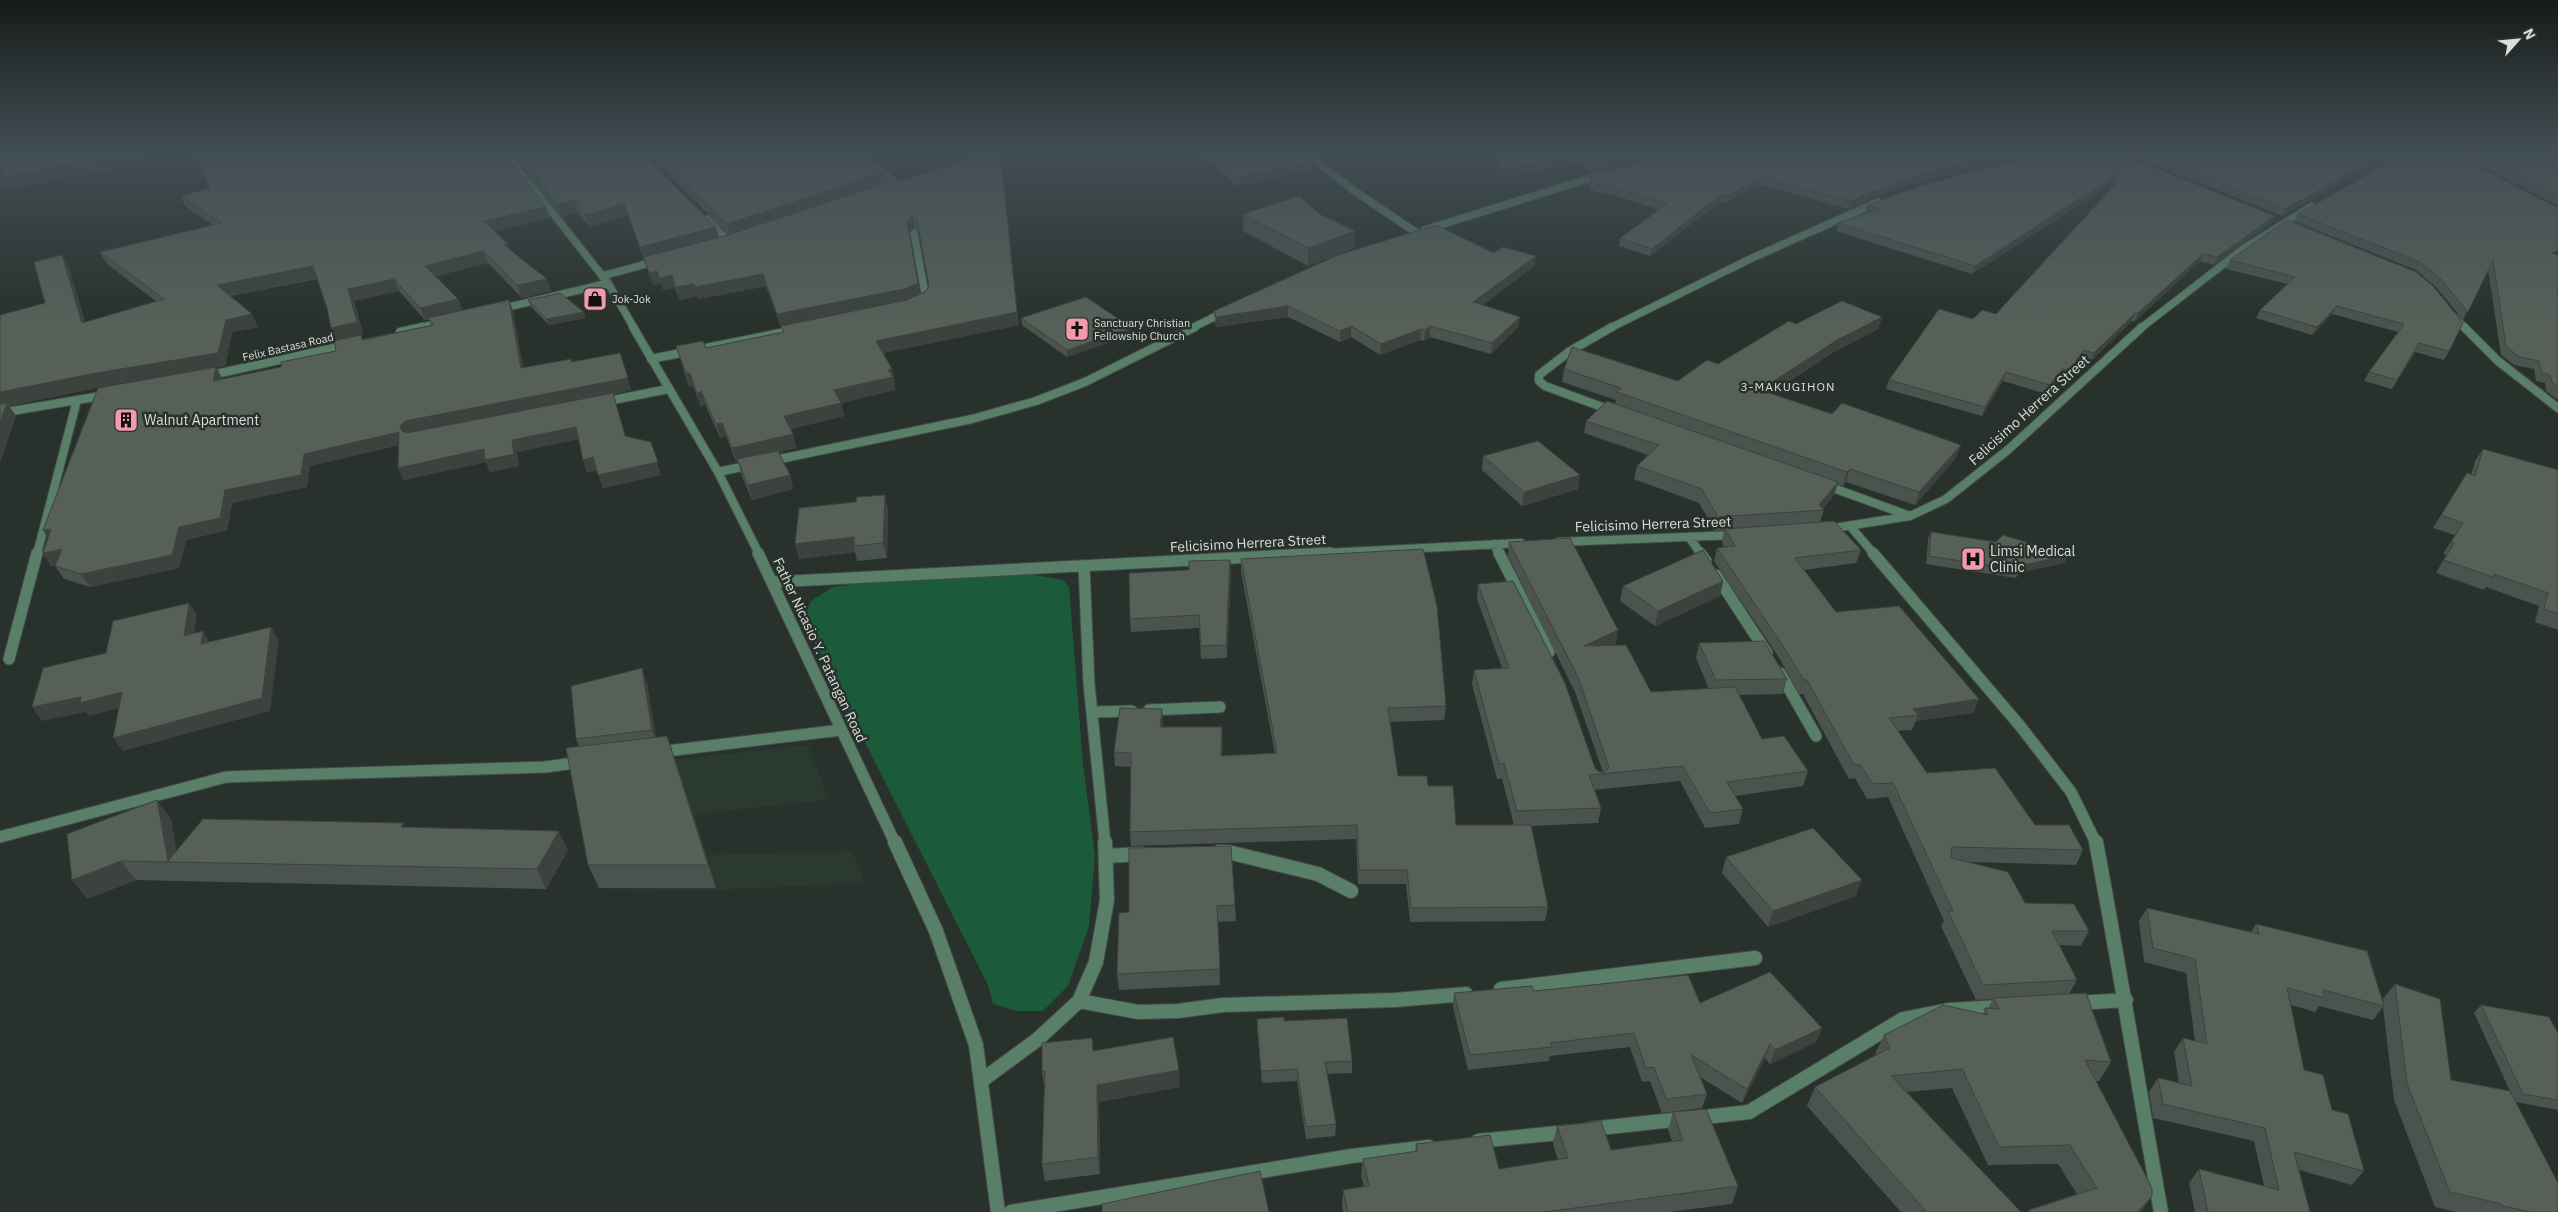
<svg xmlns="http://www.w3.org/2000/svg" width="2558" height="1212" viewBox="0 0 2558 1212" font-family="'IBM Plex Sans',sans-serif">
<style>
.built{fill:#2a3a30}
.green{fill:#1c5b3a}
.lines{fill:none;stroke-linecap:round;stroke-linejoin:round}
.service-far2-casing{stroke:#444d47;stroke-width:9}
.service-far1-casing{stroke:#444d47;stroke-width:10}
.service-casing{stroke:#444d47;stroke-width:13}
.minor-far3-casing{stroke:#444d47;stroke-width:9}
.minor-far2-casing{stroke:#444d47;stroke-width:10}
.minor-far1-casing{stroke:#444d47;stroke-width:13}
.minor-casing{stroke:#444d47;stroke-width:16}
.service-far2{stroke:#5a7f68;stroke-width:7}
.service-far1{stroke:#5a7f68;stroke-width:8}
.service{stroke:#5a7f68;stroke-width:11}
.minor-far3{stroke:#5a7f68;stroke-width:7}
.minor-far2{stroke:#5a7f68;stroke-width:8}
.minor-far1{stroke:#5a7f68;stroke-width:11}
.minor{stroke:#5a7f68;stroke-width:14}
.wall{fill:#4a534d;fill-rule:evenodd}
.shaded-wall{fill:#3c433e}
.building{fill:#566059;stroke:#3c433e}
.labels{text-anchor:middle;stroke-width:5;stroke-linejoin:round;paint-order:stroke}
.far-poi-label{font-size:11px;fill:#dadfdb;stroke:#28312b;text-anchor:start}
.far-street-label{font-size:11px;fill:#dadfdb;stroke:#28312b}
.far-neighbourhood-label{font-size:12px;letter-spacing:1px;fill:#dadfdb;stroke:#28312b}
.street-label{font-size:14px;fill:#dadfdb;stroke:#28312b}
.poi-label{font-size:14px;fill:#dadfdb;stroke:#28312b;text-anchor:start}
</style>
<rect width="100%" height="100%" fill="#28312b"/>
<path class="built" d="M 808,745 L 829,800 L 695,814 L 707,855 L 852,851 L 866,883 L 715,890 L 598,889 L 573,770 Z"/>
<path class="green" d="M 1029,574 L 1063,580 L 1069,587 L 1083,764 L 1095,856 L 1089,926 L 1068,986 L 1043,1011 L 1017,1011 L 993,1004 L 988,985 L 803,620 L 811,601 L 833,587 L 855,584 Z"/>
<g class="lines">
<g class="service-far2-casing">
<path id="service-far2" d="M 914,233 L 926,299 L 921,302"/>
</g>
<g class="service-far1-casing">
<path id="service-far1" d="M 651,359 L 795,330
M 603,402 L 668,389"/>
</g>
<g class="service-casing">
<path id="service" d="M 1149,710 L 1220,707
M 1093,712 L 1132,711"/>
</g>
<g class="minor-far3-casing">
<path id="minor-far3" d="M 503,150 L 608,283 L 634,328
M 1302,150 L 1353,190 L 1417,233
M 2388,164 L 2410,150
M 707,219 L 729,242 L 724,243
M 1424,230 L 1604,174
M 602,276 L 657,261
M 500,309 L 608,283
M 2454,317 L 2465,328
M 418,328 L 444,322
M 1192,328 L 1226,311
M 1610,328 L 1750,259 L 1878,202
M 2141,328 L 2243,249 L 2312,206"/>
</g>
<g class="minor-far2-casing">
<path id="minor-far2" d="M 633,327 L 718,472 L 759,554
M 1612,327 L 1570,351 L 1539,375 L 1539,381 L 1545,386 L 1613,411
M 2464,327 L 2498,361 L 2558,408
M 400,332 L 423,327
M 207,376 L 347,345
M 0,413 L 107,395
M 770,461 L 972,419 L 1036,401 L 1085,382 L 1195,327
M 718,472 L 751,465
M 1825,485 L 1910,516
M 1851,527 L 1874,554
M 1828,529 L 1910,516 L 1946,499 L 2009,449 L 2142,327
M 1689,537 L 1701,554
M 1558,542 L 1736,535
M 1494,544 L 1499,554
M 37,554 L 77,400
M 1306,554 L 1521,543"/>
</g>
<g class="minor-far1-casing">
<path id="minor-far1" d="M 758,553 L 895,843
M 1499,553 L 1549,652
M 1700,553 L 1706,561
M 1873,553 L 2021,727 L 2071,792 L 2096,843
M 1084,566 L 1089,684 L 1105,843
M 1716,575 L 1767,653
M 773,582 L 1330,553
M 9,659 L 37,553
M 1780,673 L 1816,736
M 659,752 L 841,730
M 0,837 L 226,777 L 545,767 L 582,762"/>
</g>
<g class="minor-casing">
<path id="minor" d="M 895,842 L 936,931 L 976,1045 L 998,1212
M 2096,842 C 2119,965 2139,1089 2161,1212
M 1219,852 L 1228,852 L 1318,874 L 1351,891
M 1106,856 L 1142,854
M 1501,989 L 1755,958
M 1079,1001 L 1138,1012 L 1178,1011 L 1223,1005 L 1395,1000 L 1466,994
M 2077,1003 L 2126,1000
M 981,1081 L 1038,1039 L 1079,1001 L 1096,962 L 1107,900 L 1105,842
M 1697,1118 L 1749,1112 L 1903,1019 L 1949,1010 L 2000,1007
M 1590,1129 L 1682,1119
M 1478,1141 L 1568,1132
M 1011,1212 L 1352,1156 L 1429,1147"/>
</g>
<use href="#service-far2" class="service-far2"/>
<use href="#service-far1" class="service-far1"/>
<use href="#service" class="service"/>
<use href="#minor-far3" class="minor-far3"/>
<use href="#minor-far2" class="minor-far2"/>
<use href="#minor-far1" class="minor-far1"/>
<use href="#minor" class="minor"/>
</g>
<path class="wall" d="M 510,150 L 638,150 L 718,238 L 729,235 L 645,150 L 857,150 L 900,181 L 1019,325 L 883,353 L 895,382 L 894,382 L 895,390 L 841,403 L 844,416 L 791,429 L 793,434 L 796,448 L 779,452 L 790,475 L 793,489 L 752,500 L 741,473 L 738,462 L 736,462 L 726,436 L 720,438 L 705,404 L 701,407 L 693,386 L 689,387 L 676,346 L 706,348 L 783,332 L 782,327 L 781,327 L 766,286 L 698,299 L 697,296 L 680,300 L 675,288 L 663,290 L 661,283 L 653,285 L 628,215 L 590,227 L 577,212 L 561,216 ZM 914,228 L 919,232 L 929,286 L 926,291 L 920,294 L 909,233 Z
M 1198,150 L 1295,150 L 1313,161 L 1313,169 L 1237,186 L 1198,151 Z
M 1495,150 L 1669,150 L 1587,173 L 1584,162 L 1499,177 L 1495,154 Z
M 2075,150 L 2275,216 L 2271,223 L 2214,265 L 2200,261 L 2134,322 L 2132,321 L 2090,362 L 2081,359 L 2065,379 L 2059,377 L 2046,394 L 2003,381 L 1982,416 L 1886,389 L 1889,380 L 1973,319 L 1996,314 L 2116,184 L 2114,182 L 1972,274 L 1836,231 L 1838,223 L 1866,213 L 1865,213 L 1867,206 Z
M 2118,150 L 2401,150 L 2282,216 Z
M 2411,150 L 2557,294 L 2558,294 L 2558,399 L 2555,398 L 2546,391 L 2545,383 L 2536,381 L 2534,369 L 2514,365 L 2501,355 L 2488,269 L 2463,320 L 2436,287 L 2416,270 L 2294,221 L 2298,214 Z
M 2452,150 L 2558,150 L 2558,206 Z
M 1964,169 L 1893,190 L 1848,209 L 1759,184 L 1726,203 L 1720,202 L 1650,256 L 1619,246 L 1620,238 L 1660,210 L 1608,193 L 1605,194 L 1591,190 L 1590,183 L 1591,176 Z
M 210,188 L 550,218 L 494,231 L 510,250 L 551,291 L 522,298 L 488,263 L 436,276 L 458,299 L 463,311 L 509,300 L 513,311 L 523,368 L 571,359 L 572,362 L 631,390 L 613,394 L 626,437 L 661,475 L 603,488 L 597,470 L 587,472 L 578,439 L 517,452 L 519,466 L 490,472 L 486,462 L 404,480 L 398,468 L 399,445 L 310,466 L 307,487 L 232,503 L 227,530 L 186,540 L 179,568 L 90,587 L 64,579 L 55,566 L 56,565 L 51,566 L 43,553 L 48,538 L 43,530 L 168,375 L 110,385 L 9,406 L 16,416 L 0,462 L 0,315 L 45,303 L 62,255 L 69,268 L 85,322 L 157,302 L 107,264 L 100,252 L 213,225 L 186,207 L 180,196 ZM 317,279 L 327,308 L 331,328 L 337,340 L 336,351 L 281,367 L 222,379 L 216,367 L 225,366 L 232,332 L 258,327 L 230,296 ZM 399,291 L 425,320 L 429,320 L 431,325 L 363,339 L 361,335 L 363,334 L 354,301 Z
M 1243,214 L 1321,215 L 1355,231 L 1354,248 L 1308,266 L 1243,231 Z
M 2287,220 L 2449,351 L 2444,360 L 2415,352 L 2392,389 L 2364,381 L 2369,372 L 2398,332 L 2332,314 L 2312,335 L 2256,318 L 2260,310 L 2288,284 L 2226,269 L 2230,260 Z
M 1494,253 L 1536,256 L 1534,266 L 1483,305 L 1520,317 L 1518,327 L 1491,354 L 1430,337 L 1424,341 L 1420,340 L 1380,355 L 1351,337 L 1340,342 L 1288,317 L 1216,327 L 1215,322 L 1214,311 Z
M 528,300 L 586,318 L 549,325 L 531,307 Z
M 1882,317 L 1878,329 L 1834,352 L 1771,393 L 1832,414 L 1961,445 L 1956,458 L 1915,505 L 1846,482 L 1843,486 L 1838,484 L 1834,495 L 1823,509 L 1824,510 L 1820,522 L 1861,550 L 1856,563 L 1804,570 L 1836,612 L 1979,699 L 1973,713 L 1916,721 L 1912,730 L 1898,731 L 1927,773 L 2035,825 L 2083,850 L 2076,865 L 1970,862 L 2025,903 L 2089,931 L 2081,946 L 2059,945 L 2077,980 L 2069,994 L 2111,1062 L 2099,1081 L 2096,1081 L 2152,1196 L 2141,1212 L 2028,1212 L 2029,1210 L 2077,1194 L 2058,1164 L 1988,1165 L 1952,1088 L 1907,1092 L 2021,1212 L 1901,1212 L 1807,1106 L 1815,1087 L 1876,1055 L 1875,1054 L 1884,1035 L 1983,1014 L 1985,1008 L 1988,1008 L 1993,999 L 1976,1000 L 1941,926 L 1944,921 L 1888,797 L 1867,799 L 1855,778 L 1849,779 L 1803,694 L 1799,694 L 1778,656 L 1714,561 L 1717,548 L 1724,547 L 1722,542 L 1724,530 L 1715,531 L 1699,503 L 1634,479 L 1637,466 L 1648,455 L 1584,433 L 1586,421 L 1615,404 L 1616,400 L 1562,382 L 1564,369 L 1678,381 L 1718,364 L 1796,324 Z
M 1021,318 L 1133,334 L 1067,357 L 1022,325 Z
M 2483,449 L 2558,470 L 2558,630 L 2535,622 L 2539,606 L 2486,587 L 2484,590 L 2436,573 L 2446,555 L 2443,554 L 2455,535 L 2433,528 L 2467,473 L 2471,475 L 2475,461 Z
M 1483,456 L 1578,489 L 1522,506 L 1482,470 Z
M 888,509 L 887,558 L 857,561 L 855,552 L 799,559 Z
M 1931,532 L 2068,555 L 2064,563 L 2019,573 L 2016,578 L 1926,564 L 1928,539 Z
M 1509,542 L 1616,645 L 1615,645 L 1651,692 L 1709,689 L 1696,658 L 1699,643 L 1787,679 L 1783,694 L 1739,695 L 1762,739 L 1808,771 L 1803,786 L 1735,796 L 1743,809 L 1739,824 L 1705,828 L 1680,781 L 1594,790 L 1601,808 L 1598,823 L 1531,826 L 1548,907 L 1545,921 L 1410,922 L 1406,884 L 1358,884 L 1356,839 L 1131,846 L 1130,832 L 1131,767 L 1115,766 L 1114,752 L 1162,709 L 1163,727 L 1223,741 L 1222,755 L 1275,754 L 1241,572 L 1241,559 L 1446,706 L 1444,720 L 1390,722 L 1398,776 L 1428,786 L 1456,825 L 1514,825 L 1502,779 L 1497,779 L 1472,684 L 1474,670 L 1502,668 L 1477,599 L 1478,584 L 1595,768 L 1598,771 L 1603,772 L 1575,692 L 1508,556 Z
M 1230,560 L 1231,573 L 1227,658 L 1201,659 L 1199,628 L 1131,632 L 1130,619 L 1189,570 Z
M 1723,581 L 1720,596 L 1655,626 L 1620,601 L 1623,586 Z
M 647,683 L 656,738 L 675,759 L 716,888 L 599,888 L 588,865 L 579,746 L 576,739 Z
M 171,819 L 176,850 L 406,827 L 568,850 L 546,889 L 136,880 L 87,899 L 67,834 Z
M 1726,857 L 1856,896 L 1768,927 L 1722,873 Z
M 1235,905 L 1236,921 L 1218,922 L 1220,985 L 1119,990 L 1117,974 L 1119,913 Z
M 2147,908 L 2251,932 L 2256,924 L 2382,1000 L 2395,984 L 2451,1080 L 2510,1091 L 2474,1013 L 2481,1005 L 2558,1033 L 2558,1110 L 2516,1102 L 2558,1212 L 2455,1212 L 2435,1207 L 2394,1100 L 2383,1007 L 2373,1020 L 2319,1006 L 2315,1012 L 2291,1005 L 2304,1070 L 2332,1110 L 2364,1171 L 2352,1185 L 2299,1170 L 2310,1212 L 2195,1212 L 2189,1183 L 2199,1169 L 2264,1186 L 2254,1141 L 2153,1118 L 2149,1092 L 2158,1078 L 2179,1083 L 2174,1052 L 2183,1038 L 2195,1041 L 2186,973 L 2144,962 L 2139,921 Z
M 1534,991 L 1700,1003 L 1822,1028 L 1816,1042 L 1770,1064 L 1765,1058 L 1742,1103 L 1700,1077 L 1707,1094 L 1702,1108 L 1662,1113 L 1650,1081 L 1642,1082 L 1630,1047 L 1550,1056 L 1549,1061 L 1468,1070 L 1453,1007 L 1454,993 Z
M 1257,1019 L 1284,1021 L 1352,1061 L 1352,1073 L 1327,1074 L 1336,1124 L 1335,1136 L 1306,1139 L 1297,1081 L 1262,1083 L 1257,1030 Z
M 1094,1051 L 1180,1087 L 1099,1102 L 1100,1174 L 1045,1181 L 1042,1164 L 1044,1086 L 1042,1072 Z
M 1673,1112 L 1738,1186 L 1732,1204 L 1669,1212 L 1343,1212 L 1342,1207 L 1343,1190 L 1364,1186 L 1361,1176 L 1363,1159 L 1415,1152 L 1416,1144 L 1499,1169 L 1558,1160 L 1553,1144 L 1557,1126 L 1611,1150 L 1672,1141 L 1668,1130 Z"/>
<path class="shaded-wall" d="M 132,150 L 170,150 L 141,154 L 136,167 L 53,179 L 52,182 L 6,188 L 0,178 L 0,166 L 7,165 L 47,167 Z
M 1000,150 L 1019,325 L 878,354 L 876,341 L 1017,312 Z
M 1645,150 L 1669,150 L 1587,173 L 1588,166 Z
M 2024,150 L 2058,150 L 1964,169 L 1893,190 L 1848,209 L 1850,201 L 1895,183 L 1966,162 Z
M 2391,150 L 2401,150 L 2282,216 L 2285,209 Z
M 1585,155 L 1584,162 L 1499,177 L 1500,169 Z
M 1313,161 L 1313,169 L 1237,186 L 1237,178 Z
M 879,174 L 881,185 L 730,236 L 727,224 Z
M 2117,174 L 2114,182 L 1972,274 L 1975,266 Z
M 1761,177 L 1759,184 L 1726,203 L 1727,196 Z
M 1609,185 L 1608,193 L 1605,194 L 1606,187 Z
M 1721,194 L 1720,202 L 1650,256 L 1652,249 Z
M 574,200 L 577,212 L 561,216 L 558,204 Z
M 624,204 L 628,215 L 590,227 L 586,215 Z
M 546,207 L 550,218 L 488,233 L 484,221 Z
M 912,216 L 914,228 L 909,233 L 907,222 Z
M 2275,216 L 2271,223 L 2214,265 L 2217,257 Z
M 716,227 L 719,239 L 644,259 L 640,247 Z
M 1355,231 L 1354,248 L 1308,266 L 1308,248 Z
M 508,244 L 512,256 L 504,245 Z
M 483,251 L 488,263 L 430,278 L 425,266 Z
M 2203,254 L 2200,261 L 2134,322 L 2138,313 Z
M 62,255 L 69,268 L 89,336 L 82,323 Z
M 1536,256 L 1534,266 L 1472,313 L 1473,302 Z
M 313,266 L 318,278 L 223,297 L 217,285 Z
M 657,271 L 661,283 L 653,285 L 649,273 Z
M 763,274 L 766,286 L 698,299 L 695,287 Z
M 672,275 L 675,288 L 663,290 L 659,278 Z
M 394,279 L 399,291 L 354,301 L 363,334 L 361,335 L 366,346 L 337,341 L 331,328 L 348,289 Z
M 547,279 L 551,291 L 522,298 L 517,285 Z
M 918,283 L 920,296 L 906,302 L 781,327 L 777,314 Z
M 694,284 L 697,296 L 680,300 L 676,287 Z
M 458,299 L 463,312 L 425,320 L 420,308 Z
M 509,300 L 513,311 L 526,380 L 521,368 Z
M 1288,306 L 1288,317 L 1216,327 L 1216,317 Z
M 2337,306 L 2332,314 L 2312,335 L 2317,327 Z
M 584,312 L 586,318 L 549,325 L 546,319 Z
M 2135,313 L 2132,321 L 2090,362 L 2094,353 Z
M 252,314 L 258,327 L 232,332 L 225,366 L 216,367 L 222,378 L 219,392 L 213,381 L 216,367 L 110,385 L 9,406 L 16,416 L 0,462 L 0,392 L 226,320 Z
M 1520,317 L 1518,327 L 1491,354 L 1492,343 Z
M 1882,317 L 1878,329 L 1834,352 L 1757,403 L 1760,390 L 1837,340 Z
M 1351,326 L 1351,337 L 1340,342 L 1340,331 Z
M 1430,326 L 1430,337 L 1424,341 L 1425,330 Z
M 1132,328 L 1133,334 L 1067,357 L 1067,350 Z
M 1421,329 L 1420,340 L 1380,355 L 1381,344 Z
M 2084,350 L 2081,359 L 2065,379 L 2069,370 Z
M 620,353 L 631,390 L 613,394 L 629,449 L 613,394 L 407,443 L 402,431 L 400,426 L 405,421 Z
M 892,369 L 895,382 L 894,382 L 895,390 L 837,404 L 834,390 Z
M 2062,369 L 2059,377 L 2046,394 L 2050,385 Z
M 2006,372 L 2003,381 L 1982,416 L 1985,407 Z
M 686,373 L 690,373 L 693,386 L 689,387 Z
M 701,391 L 705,404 L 701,407 L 697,394 Z
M 841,403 L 844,416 L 788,430 L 784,416 Z
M 722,423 L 726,436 L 720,438 L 716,424 Z
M 576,427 L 580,439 L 517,452 L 519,466 L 490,472 L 486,462 L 404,480 L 398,468 L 484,449 L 512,440 Z
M 399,432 L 404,444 L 310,466 L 307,487 L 232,503 L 227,530 L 186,540 L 179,568 L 90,587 L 81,574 L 179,527 L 225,490 L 304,454 Z
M 793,434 L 796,448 L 736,462 L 732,448 Z
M 651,442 L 661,475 L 603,488 L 598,475 Z
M 1961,445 L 1956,458 L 1915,505 L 1919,492 Z
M 593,457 L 597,470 L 587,472 L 583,460 Z
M 1850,469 L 1846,482 L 1843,486 L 1847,472 Z
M 790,475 L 793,489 L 752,500 L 748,485 Z
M 1580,475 L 1578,489 L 1522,506 L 1524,492 Z
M 1838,482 L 1834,495 L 1822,510 L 1819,505 Z
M 885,495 L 888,509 L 887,558 L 883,543 Z
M 51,529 L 51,543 L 43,530 Z
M 854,537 L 854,546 L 855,552 L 799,559 L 795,544 Z
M 62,549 L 70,562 L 51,566 L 43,553 Z
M 2068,555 L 2064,563 L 2019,573 L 2020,566 Z
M 1230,560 L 1231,573 L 1227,658 L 1226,645 Z
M 1723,581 L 1720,596 L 1655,626 L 1658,611 Z
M 189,603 L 197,615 L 192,649 L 184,636 Z
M 271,627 L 279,640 L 270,711 L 123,751 L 113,738 Z
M 1618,630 L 1616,645 L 1582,660 L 1584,646 Z
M 203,631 L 211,644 L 201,644 Z
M 642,668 L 647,683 L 657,746 L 652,730 Z
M 122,692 L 131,705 L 89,716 L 86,712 L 42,721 L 32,707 L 81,697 Z
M 1979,699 L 1973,713 L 1916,721 L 1918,715 L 1913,709 Z
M 1162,709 L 1163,723 L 1161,741 L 1160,727 Z
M 1222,727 L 1223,741 L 1221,770 L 1221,756 Z
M 667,736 L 675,759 L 716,888 L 708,865 Z
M 157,800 L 171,819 L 178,862 L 168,861 Z
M 559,831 L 568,850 L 546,889 L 537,869 Z
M 121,861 L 136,880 L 87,899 L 72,880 Z
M 1862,880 L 1856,896 L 1768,927 L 1773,911 Z
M 1822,1028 L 1816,1042 L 1770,1064 L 1775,1050 Z
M 1770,1044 L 1765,1058 L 1742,1103 L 1747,1089 Z
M 1179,1070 L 1180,1087 L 1099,1102 L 1100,1174 L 1098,1157 L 1097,1085 Z
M 2152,1196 L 2141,1212 L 2138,1212 Z"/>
<path class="building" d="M 0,150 L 132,150 L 130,156 L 47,167 L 46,170 L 0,177 L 7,165 L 0,166 Z
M 195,150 L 501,150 L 546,207 L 484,221 L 508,244 L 504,245 L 547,279 L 517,285 L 483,251 L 425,266 L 458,299 L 420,308 L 394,279 L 348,289 L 357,322 L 331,328 L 327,308 L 313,266 L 217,285 L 252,314 L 226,320 L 218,353 L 102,372 L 0,392 L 0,315 L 45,303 L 34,262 L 62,255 L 82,323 L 164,299 L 100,252 L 222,223 L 180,196 L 210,188 Z
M 515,150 L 638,150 L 716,227 L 640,247 L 624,204 L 586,215 L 574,200 L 558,204 Z
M 653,150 L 857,150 L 900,181 L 1000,150 L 1017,312 L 876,341 L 892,369 L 888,370 L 893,377 L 834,390 L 841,403 L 784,416 L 793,434 L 732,448 L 722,423 L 716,424 L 701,391 L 697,394 L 690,373 L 686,373 L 676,346 L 703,341 L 706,348 L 784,332 L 781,326 L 907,300 L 926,291 L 929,286 L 917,220 L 912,216 L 907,222 L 918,283 L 904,289 L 777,314 L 763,274 L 695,287 L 694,284 L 676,287 L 672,275 L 659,278 L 657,271 L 649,273 L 644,257 L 728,235 L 883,184 L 886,180 L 885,175 L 879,174 L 727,224 Z
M 1205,150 L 1295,150 L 1313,161 L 1237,178 Z
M 1496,150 L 1645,150 L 1588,166 L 1585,155 L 1500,169 Z
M 1685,150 L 2024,150 L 1966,162 L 1895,183 L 1850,201 L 1761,177 L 1727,196 L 1721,194 L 1652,249 L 1620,238 L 1667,204 L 1609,185 L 1606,187 L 1592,182 L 1591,176 Z
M 2075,150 L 2110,150 L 2275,216 L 2217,257 L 2203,254 L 2138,313 L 2135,313 L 2094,353 L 2084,350 L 2069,370 L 2062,369 L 2050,385 L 2006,372 L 1985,407 L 1889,380 L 1939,309 L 1973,319 L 1982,310 L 1996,314 L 2120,179 L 2117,174 L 1975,266 L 1838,223 L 1879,209 L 1867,206 L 1899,193 L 1969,172 Z
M 2138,150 L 2391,150 L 2285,209 Z
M 2411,150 L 2446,150 L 2558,208 L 2558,251 L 2552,253 L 2558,255 L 2558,292 L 2557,294 L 2558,294 L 2558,387 L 2552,382 L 2550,375 L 2542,373 L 2539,361 L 2519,357 L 2506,346 L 2493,260 L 2468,312 L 2440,278 L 2420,262 L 2298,214 Z
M 2469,150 L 2558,150 L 2558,196 Z
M 1299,196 L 1321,215 L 1355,231 L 1308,248 L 1243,214 Z
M 2287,220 L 2416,272 L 2433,286 L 2463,323 L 2449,351 L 2419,343 L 2397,380 L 2369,372 L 2404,324 L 2337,306 L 2317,327 L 2260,310 L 2295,277 L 2230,260 Z
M 1436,225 L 1494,253 L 1503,247 L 1536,256 L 1473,302 L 1520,317 L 1492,343 L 1430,326 L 1425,330 L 1421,329 L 1381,344 L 1351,326 L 1340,331 L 1288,306 L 1216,317 L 1214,311 L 1338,255 Z
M 560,293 L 584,312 L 546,319 L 528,300 Z
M 1086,297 L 1132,328 L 1067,350 L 1021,318 Z
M 509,300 L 521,368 L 571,359 L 571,362 L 620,353 L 628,378 L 405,421 L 400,426 L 402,431 L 407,433 L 613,393 L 625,436 L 651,442 L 658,462 L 598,475 L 593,457 L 583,460 L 576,427 L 512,440 L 514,454 L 485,460 L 484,449 L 398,468 L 399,432 L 304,454 L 301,475 L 225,490 L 220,518 L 179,527 L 172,555 L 81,574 L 55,566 L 62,549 L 43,553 L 51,529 L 43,530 L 98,388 L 216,367 L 213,381 L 281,367 L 281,362 L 336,351 L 334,341 L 361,335 L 362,340 L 434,325 L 428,318 Z
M 1842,301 L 1882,317 L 1837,340 L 1760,390 L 1832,414 L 1842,403 L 1961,445 L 1919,492 L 1850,469 L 1847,472 L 1617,392 L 1621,388 L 1564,369 L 1572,347 L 1678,381 L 1707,360 L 1718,364 L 1789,321 L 1796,324 Z
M 1607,401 L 1838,482 L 1819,505 L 1824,510 L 1718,517 L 1702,489 L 1637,466 L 1659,445 L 1586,421 Z
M 7,403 L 0,423 L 0,404 Z
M 1538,441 L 1580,475 L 1524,492 L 1483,456 Z
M 2483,449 L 2558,470 L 2558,614 L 2544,609 L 2548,593 L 2494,574 L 2493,577 L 2444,560 L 2454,543 L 2451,542 L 2463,523 L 2441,515 L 2467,473 L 2475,476 Z
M 778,451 L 790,475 L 748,485 L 737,459 Z
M 885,495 L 883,543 L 854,546 L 854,537 L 795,544 L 799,508 L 856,502 L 857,497 Z
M 1834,521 L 1861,550 L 1795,558 L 1836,612 L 1899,606 L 1979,699 L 1913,709 L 1918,715 L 1889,718 L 1927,773 L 1995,768 L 2035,825 L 2069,825 L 2083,850 L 1952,847 L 1951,858 L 2008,872 L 2025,903 L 2074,904 L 2089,931 L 2052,931 L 2077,980 L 1983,985 L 1948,911 L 1953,911 L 1893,783 L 1873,784 L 1860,764 L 1854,765 L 1807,680 L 1804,680 L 1781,643 L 1717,548 L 1735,546 L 1725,529 Z
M 1931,532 L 1996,542 L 2003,535 L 2068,555 L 2020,566 L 2020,570 L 1929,556 Z
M 1570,538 L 1618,630 L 1584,646 L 1626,645 L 1651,692 L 1735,687 L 1762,739 L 1784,736 L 1808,771 L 1727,782 L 1743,809 L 1710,813 L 1683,766 L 1589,775 L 1601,808 L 1517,811 L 1504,763 L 1499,764 L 1474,670 L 1509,668 L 1478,584 L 1513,581 L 1565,683 L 1595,768 L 1598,771 L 1604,773 L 1609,767 L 1578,677 L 1509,542 Z
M 1423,549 L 1437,606 L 1446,706 L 1388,708 L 1398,776 L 1427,776 L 1428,786 L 1453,786 L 1456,825 L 1531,825 L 1548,907 L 1411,908 L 1407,870 L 1359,870 L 1357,825 L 1130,832 L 1131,753 L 1114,752 L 1120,708 L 1162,709 L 1160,727 L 1222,727 L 1221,756 L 1277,753 L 1241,559 Z
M 1703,550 L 1723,581 L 1658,611 L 1623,586 Z
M 1230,560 L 1226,645 L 1201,646 L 1199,615 L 1130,619 L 1129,573 L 1189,570 L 1189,561 Z
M 189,603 L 184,636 L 203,631 L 201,644 L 271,627 L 262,698 L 113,738 L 122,692 L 80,703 L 81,697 L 32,707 L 43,668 L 106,653 L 113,621 Z
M 1764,641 L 1787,679 L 1716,680 L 1699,643 Z
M 642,668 L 652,730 L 576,739 L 571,686 Z
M 667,736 L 708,865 L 588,865 L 566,748 Z
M 157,800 L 168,861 L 203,819 L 404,823 L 401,827 L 559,831 L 537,869 L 121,861 L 72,880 L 67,834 Z
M 1813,828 L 1862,880 L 1773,911 L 1726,857 Z
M 1231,846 L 1235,905 L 1217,906 L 1220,969 L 1117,974 L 1119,913 L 1129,912 L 1129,848 Z
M 2147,908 L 2259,934 L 2256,924 L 2367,951 L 2384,1006 L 2323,990 L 2325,998 L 2287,988 L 2304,1070 L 2323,1075 L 2332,1110 L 2348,1114 L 2364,1171 L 2294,1152 L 2310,1212 L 2208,1212 L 2199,1169 L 2279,1190 L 2265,1128 L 2163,1104 L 2158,1078 L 2192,1086 L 2183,1038 L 2207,1044 L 2195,959 L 2153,948 Z
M 1770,972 L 1822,1028 L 1775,1050 L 1770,1044 L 1747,1089 L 1691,1055 L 1707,1094 L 1666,1099 L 1654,1067 L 1646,1068 L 1634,1033 L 1550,1043 L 1552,1047 L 1470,1055 L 1454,993 L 1532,986 L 1534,991 L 1688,975 L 1700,1003 Z
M 2395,984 L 2440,999 L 2451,1080 L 2510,1091 L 2558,1183 L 2558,1212 L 2531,1212 L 2503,1206 L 2502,1204 L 2450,1192 L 2407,1084 Z
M 2086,993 L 2111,1062 L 2085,1060 L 2152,1188 L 2152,1196 L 2138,1212 L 2030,1212 L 2029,1210 L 2097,1188 L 2070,1145 L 1999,1147 L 1962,1069 L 1891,1076 L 2021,1212 L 1923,1212 L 1922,1211 L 1925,1210 L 1815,1087 L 1890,1048 L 1884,1035 L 1943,1005 L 1988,1015 L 1985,1008 L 1999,1009 L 1993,998 Z
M 2481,1005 L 2549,1017 L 2558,1033 L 2558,1100 L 2523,1094 Z
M 1284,1017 L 1284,1021 L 1347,1018 L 1352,1061 L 1325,1062 L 1336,1124 L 1306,1127 L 1297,1069 L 1261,1071 L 1257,1019 Z
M 1173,1037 L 1179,1070 L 1097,1085 L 1098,1157 L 1042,1164 L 1045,1071 L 1042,1072 L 1042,1043 L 1092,1038 L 1093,1051 Z
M 1706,1109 L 1738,1186 L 1545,1212 L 1348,1212 L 1343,1190 L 1369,1186 L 1363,1159 L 1418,1151 L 1416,1144 L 1490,1135 L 1499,1169 L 1568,1158 L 1557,1126 L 1601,1121 L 1611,1150 L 1683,1140 L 1673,1112 Z
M 1260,1171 L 1269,1212 L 1102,1212 L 1102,1204 Z"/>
<linearGradient id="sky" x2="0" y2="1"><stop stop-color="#161b18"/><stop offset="0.47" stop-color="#424e55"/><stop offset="1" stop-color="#424e55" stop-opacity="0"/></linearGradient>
<rect width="2558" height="320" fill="url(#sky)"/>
<defs>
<g id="shop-square" transform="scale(1.25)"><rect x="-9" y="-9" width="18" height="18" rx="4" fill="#f29aac" stroke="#28312b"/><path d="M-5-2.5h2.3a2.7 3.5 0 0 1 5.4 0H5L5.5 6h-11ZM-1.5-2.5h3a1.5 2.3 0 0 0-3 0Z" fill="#111"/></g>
<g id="church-square" transform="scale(1.25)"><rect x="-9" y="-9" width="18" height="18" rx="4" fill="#f29aac" stroke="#28312b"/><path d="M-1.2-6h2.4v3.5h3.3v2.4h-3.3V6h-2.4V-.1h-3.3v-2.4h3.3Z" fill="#111"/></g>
<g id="building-square" transform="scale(1.25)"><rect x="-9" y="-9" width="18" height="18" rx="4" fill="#f29aac" stroke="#28312b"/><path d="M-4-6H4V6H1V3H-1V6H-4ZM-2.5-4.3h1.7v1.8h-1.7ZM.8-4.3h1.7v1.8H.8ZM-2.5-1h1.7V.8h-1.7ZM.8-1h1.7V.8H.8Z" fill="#111"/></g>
<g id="hospital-square" transform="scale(1.25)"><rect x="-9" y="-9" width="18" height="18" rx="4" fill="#f29aac" stroke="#28312b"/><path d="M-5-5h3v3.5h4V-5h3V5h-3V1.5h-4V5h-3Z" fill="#111"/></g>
</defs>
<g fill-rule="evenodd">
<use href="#shop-square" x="595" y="299"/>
<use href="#church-square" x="1077" y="329"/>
<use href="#building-square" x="126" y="420"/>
<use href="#hospital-square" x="1973" y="559"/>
</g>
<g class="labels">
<g class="far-poi-label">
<text x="612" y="303">Jok-Jok</text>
<text x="1094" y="327">Sanctuary Christian<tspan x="1094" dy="13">Fellowship Church</tspan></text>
</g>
<g class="far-street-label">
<text transform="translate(288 347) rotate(-13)" y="4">Felix Bastasa Road</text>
</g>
<g class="far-neighbourhood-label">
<text x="1788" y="391">3-MAKUGIHON</text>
</g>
<g class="street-label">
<text transform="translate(2029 410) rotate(-42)" y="5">Felicisimo Herrera Street</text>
<text transform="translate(1653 524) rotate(-2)" y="5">Felicisimo Herrera Street</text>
<text transform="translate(1248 543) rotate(-3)" y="5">Felicisimo Herrera Street</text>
<text transform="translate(820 650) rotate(65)" y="5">Father Nicasio Y. Patangan Road</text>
</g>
<g class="poi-label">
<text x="144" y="425">Walnut Apartment</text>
<text x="1990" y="556">Limsi Medical<tspan x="1990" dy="16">Clinic</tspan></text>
</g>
</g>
<g transform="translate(2518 40) rotate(63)" stroke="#28312b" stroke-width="4" paint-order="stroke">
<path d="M0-4L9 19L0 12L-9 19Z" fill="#dadfdb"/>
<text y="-8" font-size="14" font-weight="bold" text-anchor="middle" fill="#dadfdb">N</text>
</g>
</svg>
